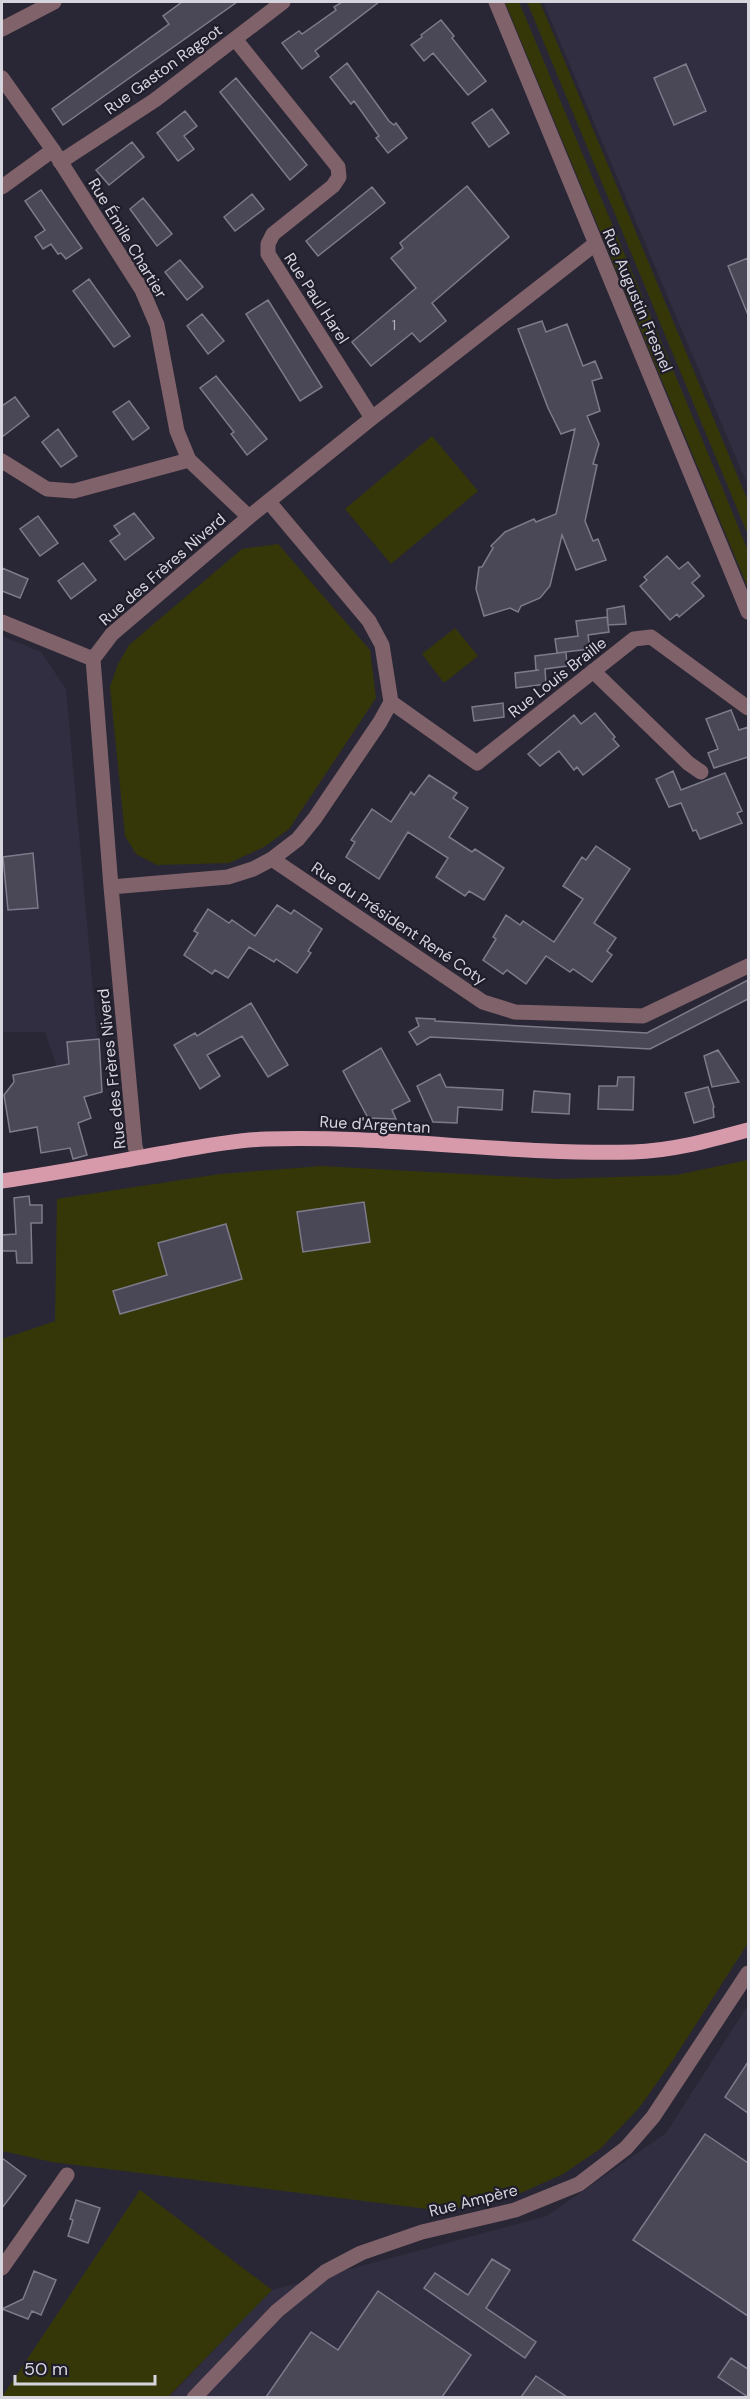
<svg xmlns="http://www.w3.org/2000/svg" width="750" height="2399" viewBox="0 0 750 2399" font-family="'DM Sans',sans-serif">
<style>
.built{fill:#322e42}
.green{fill:#353709}
.building{fill:#4a4857;stroke:#7d7b8b;stroke-width:1.5}
.lines{fill:none;stroke-linecap:round;stroke-linejoin:round}
.minor{stroke:#80626a;stroke-width:15}
.major{stroke:#d79aab;stroke-width:15}
.labels{text-anchor:middle;stroke-width:4.5;stroke-linejoin:round;paint-order:stroke}
.number-label{font-size:14px;fill:#b3b2bc}
.street-label{font-size:16px;fill:#d6d5de;stroke:#201d2b}
</style>
<rect width="100%" height="100%" fill="#292735"/>
<path class="built" d="M 543,2 L 748,2 L 748,486 Z
M 2,636 L 41,652 L 66,689 L 102,1092 L 68,1100 L 45,1032 L 2,1032 Z
M 748,2005 L 748,2397 L 168,2398 L 272,2290 L 547,2216 L 666,2133 Z"/>
<path class="green" d="M 505,2 L 519,2 L 725,494 L 748,551 L 748,588 Z
M 527,2 L 540,2 L 748,501 L 748,535 Z
M 432,436 L 478,491 L 391,564 L 345,509 Z
M 278,544 L 370,650 L 376,698 L 289,829 L 264,847 L 229,863 L 157,865 L 136,854 L 125,836 L 110,687 L 118,664 L 129,645 L 242,549 Z
M 455,628 L 478,656 L 444,683 L 422,654 Z
M 748,1160 L 748,1943 L 673,2060 L 639,2108 L 600,2149 L 563,2174 L 523,2192 L 477,2206 L 436,2210 L 52,2162 L 2,2151 L 2,1339 L 55,1321 L 57,1199 L 220,1174 L 322,1166 L 556,1179 L 676,1175 Z
M 140,2190 L 272,2290 L 168,2397 L 2,2397 Z"/>
<path class="building" d="M 182,2 L 237,2 L 63,125 L 52,109 L 169,24 L 163,16 Z
M 342,2 L 379,2 L 315,51 L 319,56 L 302,69 L 282,43 L 299,31 L 302,34 L 336,10 L 334,7 Z
M 441,20 L 454,36 L 452,38 L 486,81 L 468,95 L 433,53 L 424,61 L 411,45 L 422,37 L 421,35 Z
M 347,63 L 389,121 L 394,125 L 396,123 L 407,138 L 388,153 L 376,138 L 379,136 L 354,101 L 351,104 L 330,77 Z
M 686,64 L 706,111 L 674,125 L 654,78 Z
M 236,78 L 307,165 L 290,180 L 220,92 Z
M 492,109 L 509,133 L 489,147 L 472,123 Z
M 185,111 L 197,126 L 184,136 L 194,149 L 178,161 L 157,133 Z
M 132,142 L 144,157 L 109,185 L 96,170 Z
M 467,186 L 509,237 L 432,303 L 446,321 L 420,342 L 412,333 L 371,366 L 352,342 L 416,288 L 391,258 L 403,248 L 400,243 Z
M 372,187 L 385,203 L 318,256 L 306,241 Z
M 41,190 L 82,248 L 66,259 L 61,253 L 58,254 L 51,244 L 43,249 L 35,237 L 45,230 L 25,201 Z
M 252,194 L 264,209 L 235,231 L 224,217 Z
M 143,198 L 172,234 L 157,246 L 130,209 Z
M 748,258 L 748,315 L 728,266 Z
M 180,260 L 203,287 L 187,300 L 165,272 Z
M 89,279 L 130,336 L 114,347 L 73,291 Z
M 268,300 L 322,387 L 300,401 L 246,314 Z
M 202,314 L 224,341 L 208,354 L 187,326 Z
M 542,321 L 546,332 L 567,324 L 583,366 L 595,361 L 602,378 L 592,381 L 600,411 L 587,416 L 599,444 L 593,464 L 597,465 L 585,521 L 593,541 L 598,539 L 606,560 L 576,570 L 562,535 L 550,586 L 540,598 L 521,606 L 518,612 L 510,608 L 484,616 L 476,589 L 479,567 L 482,567 L 493,548 L 491,546 L 505,532 L 534,519 L 536,522 L 556,514 L 575,429 L 561,434 L 548,408 L 518,329 Z
M 216,376 L 267,439 L 247,455 L 231,434 L 234,432 L 200,388 Z
M 15,397 L 29,416 L 2,437 L 2,406 Z
M 129,401 L 149,428 L 133,440 L 113,412 Z
M 58,429 L 77,456 L 61,467 L 42,442 Z
M 134,513 L 154,538 L 125,560 L 110,541 L 120,534 L 114,526 Z
M 38,516 L 58,543 L 40,556 L 20,529 Z
M 667,556 L 679,569 L 688,562 L 700,576 L 692,583 L 704,596 L 679,617 L 677,614 L 670,620 L 640,586 L 647,580 L 644,577 Z
M 83,563 L 96,580 L 71,599 L 58,581 Z
M 2,568 L 28,579 L 20,598 L 2,591 Z
M 624,606 L 626,624 L 608,625 L 607,609 Z
M 607,617 L 609,632 L 588,635 L 590,649 L 557,653 L 555,639 L 578,636 L 576,621 Z
M 566,652 L 567,666 L 545,669 L 546,684 L 516,688 L 515,673 L 539,670 L 536,670 L 535,656 Z
M 503,703 L 504,717 L 474,721 L 472,707 Z
M 731,710 L 739,730 L 748,727 L 748,757 L 714,768 L 708,753 L 718,749 L 706,719 Z
M 595,713 L 615,737 L 613,739 L 619,746 L 583,775 L 577,767 L 574,770 L 559,751 L 540,766 L 528,754 L 574,715 L 581,724 Z
M 673,771 L 681,790 L 725,773 L 742,811 L 737,813 L 742,823 L 700,839 L 696,830 L 693,831 L 681,803 L 669,807 L 656,779 Z
M 429,775 L 457,793 L 453,798 L 468,808 L 449,837 L 472,852 L 475,849 L 504,868 L 484,900 L 469,891 L 465,896 L 436,877 L 448,858 L 408,832 L 379,879 L 346,857 L 355,842 L 351,840 L 372,809 L 391,822 L 411,792 L 414,795 Z
M 596,846 L 630,869 L 594,923 L 616,938 L 607,951 L 612,955 L 592,982 L 573,969 L 570,972 L 546,956 L 526,984 L 507,970 L 503,974 L 483,960 L 496,939 L 493,937 L 506,915 L 520,925 L 523,921 L 554,942 L 583,899 L 563,886 L 582,857 L 586,860 Z
M 33,853 L 38,908 L 8,910 L 3,857 Z
M 277,905 L 291,914 L 294,910 L 322,929 L 308,951 L 311,953 L 297,973 L 276,959 L 274,962 L 249,947 L 228,978 L 215,970 L 212,974 L 184,955 L 198,933 L 194,931 L 208,909 L 229,923 L 232,920 L 255,936 Z
M 748,980 L 748,999 L 650,1049 L 430,1037 L 417,1045 L 409,1032 L 419,1026 L 416,1018 L 435,1019 L 435,1021 L 647,1033 Z
M 251,1003 L 288,1065 L 268,1077 L 242,1036 L 207,1055 L 220,1076 L 200,1089 L 174,1045 L 195,1033 L 197,1036 Z
M 99,1039 L 102,1092 L 84,1097 L 91,1118 L 78,1123 L 87,1155 L 73,1159 L 70,1148 L 41,1153 L 37,1127 L 10,1132 L 4,1095 L 14,1082 L 13,1075 L 69,1064 L 67,1042 Z
M 381,1048 L 410,1101 L 392,1110 L 396,1119 L 368,1118 L 343,1071 Z
M 718,1050 L 739,1082 L 712,1087 L 704,1056 Z
M 440,1074 L 446,1087 L 503,1090 L 502,1110 L 458,1107 L 457,1123 L 433,1122 L 417,1086 Z
M 618,1077 L 634,1077 L 633,1110 L 598,1109 L 599,1086 L 617,1086 Z
M 708,1087 L 714,1107 L 713,1108 L 714,1117 L 694,1123 L 685,1093 Z
M 534,1091 L 570,1094 L 569,1114 L 532,1112 Z
M 29,1196 L 30,1205 L 42,1205 L 42,1223 L 31,1223 L 32,1263 L 17,1263 L 16,1251 L 2,1251 L 2,1235 L 16,1234 L 14,1198 Z
M 364,1202 L 370,1242 L 303,1252 L 297,1212 Z
M 226,1224 L 242,1279 L 120,1314 L 113,1291 L 167,1275 L 158,1243 Z
M 748,2062 L 748,2113 L 725,2097 Z
M 705,2134 L 748,2163 L 748,2316 L 633,2240 Z
M 2,2158 L 26,2176 L 2,2208 Z
M 76,2200 L 100,2208 L 88,2243 L 68,2236 L 73,2220 L 70,2219 Z
M 492,2259 L 510,2270 L 486,2308 L 536,2342 L 525,2358 L 424,2288 L 435,2273 L 468,2295 Z
M 34,2271 L 56,2280 L 41,2315 L 32,2311 L 28,2319 L 2,2309 L 23,2299 Z
M 378,2291 L 471,2355 L 442,2397 L 266,2397 L 311,2332 L 338,2350 Z
M 731,2358 L 748,2369 L 748,2397 L 718,2377 Z
M 536,2376 L 567,2397 L 521,2397 Z"/>
<g class="lines">
<path class="minor" d="M 496,2 L 748,612
M 2,29 L 54,2
M 235,39 L 338,167 L 339,177 L 333,186 L 273,234 L 268,244 L 268,254 L 372,418
M 2,78 L 53,150 L 142,290 L 157,325 L 177,431 L 189,460 L 249,517
M 60,162 L 155,100 L 283,2
M 2,187 L 53,150
M 2,461 L 47,489 L 74,491 L 189,460
M 269,502 L 369,621 L 382,645 L 391,702
M 2,622 L 93,659
M 593,671 L 688,763 L 701,772
M 391,702 L 477,763 L 634,639 L 651,637 L 748,708
M 272,859 L 483,1002 L 515,1012 L 643,1016 L 748,966
M 111,887 L 228,877 L 253,869 L 272,859 L 298,839 L 315,818 L 380,722 L 391,702
M 138,1157 L 135,1146 L 111,887 L 93,659 L 112,634 L 249,517 L 372,418 L 595,244
M 2,2268 L 67,2175
M 194,2398 L 277,2311 L 325,2272 L 361,2253 L 422,2232 L 515,2210 L 579,2184 L 626,2148 L 653,2117 L 748,1973"/>
<path class="major" d="M 2,1181 C 60,1173 118,1161 176,1151 C 205,1146 236,1140 266,1139 C 388,1135 510,1155 633,1152 C 672,1151 711,1140 748,1130"/>
</g>
<g class="labels">
<g class="number-label">
<text x="394" y="330">1</text>
</g>
<g class="street-label">
<text transform="translate(163 69) rotate(-36)" y="6">Rue Gaston Rageot</text>
<text transform="translate(128 238) rotate(59)" y="6">Rue Émile Chartier</text>
<text transform="translate(317 298) rotate(57)" y="6">Rue Paul Harel</text>
<text transform="translate(638 300) rotate(67)" y="6">Rue Augustin Fresnel</text>
<text transform="translate(162 569) rotate(-41)" y="6">Rue des Frères Niverd</text>
<text transform="translate(557 677) rotate(-38)" y="6">Rue Louis Braille</text>
<text transform="translate(399 923) rotate(34)" y="6">Rue du Président René Coty</text>
<text transform="translate(111 1069) rotate(-96)" y="6">Rue des Frères Niverd</text>
<text transform="translate(375 1124) rotate(3)" y="6">Rue d'Argentan</text>
<text transform="translate(473 2200) rotate(-14)" y="6">Rue Ampère</text>
</g>
</g>
<rect width="750" height="2399" fill="none" stroke="#d6d5de" stroke-width="6"/>
<path d="M15 2375v9h140v-9" fill="none" stroke="#d6d5de" stroke-width="3"/>
<text x="24" y="2375" font-size="18" fill="#d6d5de" stroke="#201d2b" stroke-width="4.5" paint-order="stroke">50 m</text>
</svg>
